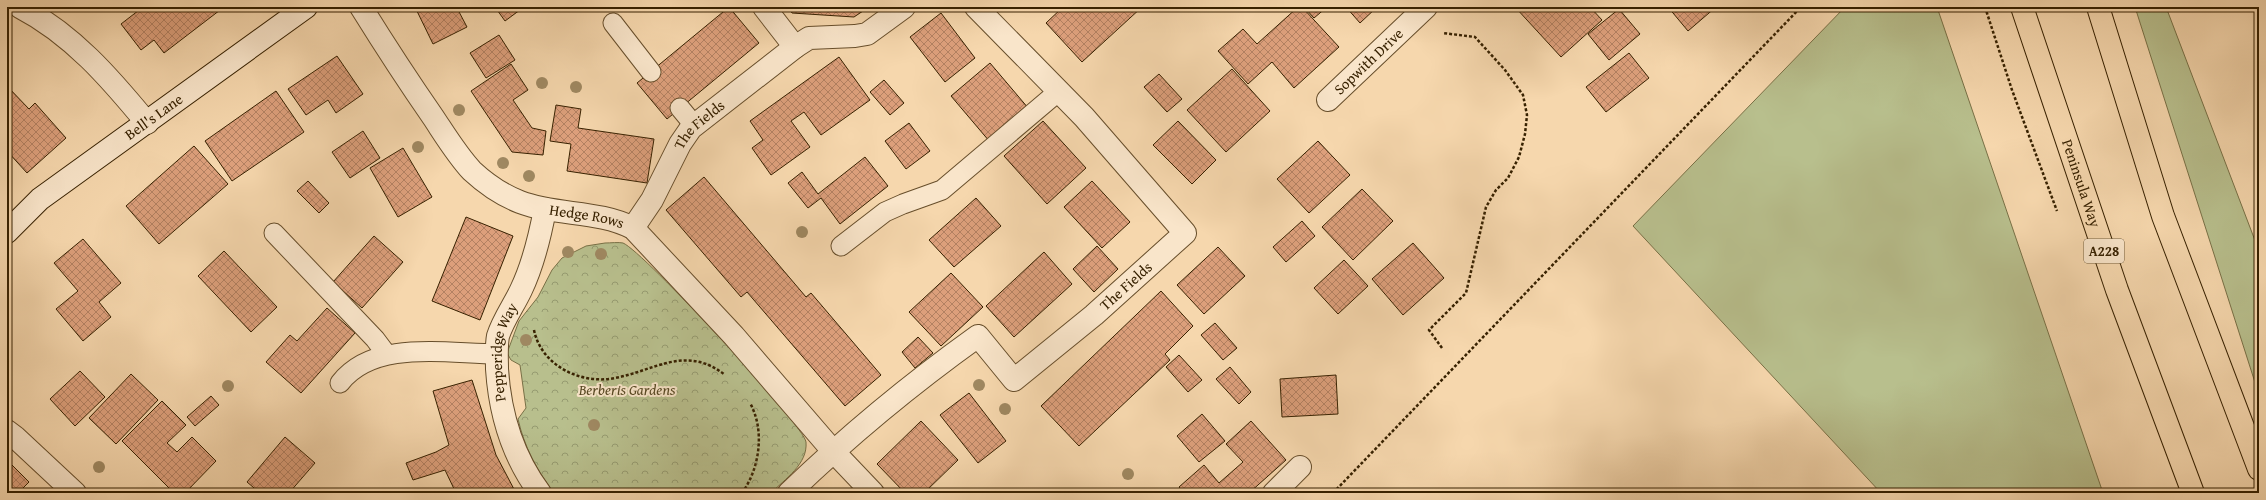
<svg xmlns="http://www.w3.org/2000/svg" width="2266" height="500" viewBox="0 0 2266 500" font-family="'Gentium Book Plus',serif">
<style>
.green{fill:#b8bf8d;stroke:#787046}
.park{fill:url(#park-crowns);stroke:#787046}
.building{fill:url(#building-cross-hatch);stroke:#372100}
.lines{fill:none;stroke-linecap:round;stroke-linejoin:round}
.lane-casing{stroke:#674e2b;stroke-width:21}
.street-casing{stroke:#674e2b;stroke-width:24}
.secondary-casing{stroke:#372100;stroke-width:24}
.primary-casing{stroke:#372100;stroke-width:24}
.path{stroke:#372100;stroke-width:2.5;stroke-dasharray:3 2;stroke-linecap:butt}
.lane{stroke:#f9e5ca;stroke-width:19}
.street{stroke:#f9e5ca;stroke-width:22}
.secondary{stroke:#f9e5ca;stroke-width:22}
.primary{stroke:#f6d7ad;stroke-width:22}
.tree{fill:#9f8861}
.labels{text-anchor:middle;stroke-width:4;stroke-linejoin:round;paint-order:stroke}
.shield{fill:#f9e5ca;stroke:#715c3d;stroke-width:1}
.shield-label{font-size:14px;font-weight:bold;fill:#372100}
.street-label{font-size:15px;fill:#372100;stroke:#f9e5ca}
.park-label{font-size:15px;font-style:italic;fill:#574823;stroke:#f9e5ca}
</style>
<defs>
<pattern id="park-crowns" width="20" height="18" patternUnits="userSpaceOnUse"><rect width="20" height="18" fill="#b8bf8d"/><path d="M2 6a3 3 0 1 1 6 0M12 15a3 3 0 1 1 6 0" fill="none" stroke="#969b71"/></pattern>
<pattern id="building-cross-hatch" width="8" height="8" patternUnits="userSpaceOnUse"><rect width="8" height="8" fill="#dc9f7b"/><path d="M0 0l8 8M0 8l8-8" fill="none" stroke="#b38162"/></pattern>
</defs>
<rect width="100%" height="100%" fill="#f6d7ad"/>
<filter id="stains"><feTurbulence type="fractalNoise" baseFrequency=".005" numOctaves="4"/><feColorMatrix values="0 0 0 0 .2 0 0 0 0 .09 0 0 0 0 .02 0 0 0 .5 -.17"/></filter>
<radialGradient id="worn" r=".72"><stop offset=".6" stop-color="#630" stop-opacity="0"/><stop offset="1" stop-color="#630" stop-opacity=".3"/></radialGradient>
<path class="green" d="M 1845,7 L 1937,7 L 2103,493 L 1881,493 L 1633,226 Z
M 2135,7 L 2166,7 L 2259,251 L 2259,395 Z"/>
<path class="park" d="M 605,243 C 610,243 619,242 623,243 C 643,251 804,425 806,442 C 808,464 785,479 771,493 L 554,493 C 537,471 524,446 518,419 L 526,408 L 520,365 L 511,360 L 507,353 L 519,321 L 538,297 L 552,270 L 562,258 L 586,246 Z"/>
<path class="building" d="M 143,7 L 224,7 L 164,53 L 154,40 L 141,50 L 121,24 Z
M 415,7 L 459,7 L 457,8 L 467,27 L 433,44 Z
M 495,7 L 524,7 L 505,21 Z
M 729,7 L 759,43 L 667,119 L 637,83 Z
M 788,7 L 869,7 L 854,17 L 792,13 Z
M 1063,7 L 1142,7 L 1082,62 L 1046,23 Z
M 1298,7 L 1302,7 L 1339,47 L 1294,88 L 1272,62 L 1248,84 L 1218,51 L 1243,29 L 1257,44 Z
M 1304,7 L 1327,7 L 1314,18 Z
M 1346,7 L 1377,7 L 1360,23 Z
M 1515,7 L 1590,7 L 1602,20 L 1561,57 Z
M 1668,7 L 1716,7 L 1688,31 Z
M 1619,9 L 1640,34 L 1609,60 L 1588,34 Z
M 941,13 L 975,58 L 945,82 L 910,37 Z
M 499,35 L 515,60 L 486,78 L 470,53 Z
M 1629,53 L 1649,78 L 1606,112 L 1586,87 Z
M 337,56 L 363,94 L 336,113 L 328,100 L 306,115 L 288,89 Z
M 839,57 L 870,100 L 821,135 L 804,112 L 791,121 L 810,147 L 771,175 L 752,148 L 763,140 L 750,121 Z
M 990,63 L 1029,109 L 990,142 L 951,96 Z
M 511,64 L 528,90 L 513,100 L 532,128 L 546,131 L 543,155 L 512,152 L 471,91 Z
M 1232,69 L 1270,111 L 1226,152 L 1187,110 Z
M 1159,74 L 1182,99 L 1167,112 L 1144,87 Z
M 884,80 L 904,103 L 890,115 L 870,92 Z
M 7,86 L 29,109 L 35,103 L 66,138 L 27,173 L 7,151 Z
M 276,91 L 304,132 L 232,181 L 205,141 Z
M 556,105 L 581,109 L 578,128 L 654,139 L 647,183 L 567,171 L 571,144 L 550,141 Z
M 1043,121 L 1086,168 L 1047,204 L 1004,156 Z
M 1178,121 L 1216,160 L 1192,184 L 1153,145 Z
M 909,123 L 930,151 L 906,169 L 885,141 Z
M 363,131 L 380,158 L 350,178 L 332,152 Z
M 1318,141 L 1350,175 L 1309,213 L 1277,179 Z
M 194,146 L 228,184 L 159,244 L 126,206 Z
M 403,148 L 432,197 L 398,217 L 370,168 Z
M 865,157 L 888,186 L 840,224 L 821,198 L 808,208 L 788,183 L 802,172 L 818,194 Z
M 704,177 L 806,297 L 811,293 L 881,375 L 845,406 L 747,292 L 741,297 L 666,210 Z
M 308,181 L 329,203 L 319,213 L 297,191 Z
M 1092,181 L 1130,222 L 1102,248 L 1064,207 Z
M 1362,189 L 1393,221 L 1353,260 L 1322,227 Z
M 976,198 L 1001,226 L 954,267 L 929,240 Z
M 466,217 L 513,236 L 480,320 L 432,301 Z
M 1302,221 L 1315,236 L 1286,262 L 1273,247 Z
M 374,236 L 403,262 L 362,308 L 333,282 Z
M 83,239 L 121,283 L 99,302 L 111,317 L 83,341 L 56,309 L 78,291 L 54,263 Z
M 1413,243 L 1444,278 L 1403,315 L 1372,279 Z
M 1097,246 L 1118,269 L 1094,292 L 1073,269 Z
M 1218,247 L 1245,276 L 1204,314 L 1177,285 Z
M 224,251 L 277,307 L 251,332 L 198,276 Z
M 1044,252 L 1072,284 L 1014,337 L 986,306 Z
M 1344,260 L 1368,286 L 1338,314 L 1314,288 Z
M 951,273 L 983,307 L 941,346 L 909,312 Z
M 1161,291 L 1193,326 L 1165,354 L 1170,360 L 1079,446 L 1041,406 Z
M 327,308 L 355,333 L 301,393 L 266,362 L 290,335 L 297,341 Z
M 1215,323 L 1237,348 L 1223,360 L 1201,335 Z
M 918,337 L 933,353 L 915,368 L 902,352 Z
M 1179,355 L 1202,380 L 1188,392 L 1166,367 Z
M 1230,367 L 1251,392 L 1239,404 L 1216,379 Z
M 80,371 L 105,397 L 75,426 L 50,399 Z
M 131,374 L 158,400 L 116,444 L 89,418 Z
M 1336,375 L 1338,414 L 1282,417 L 1280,379 Z
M 472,380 L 496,455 L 516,493 L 487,493 L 484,489 L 473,493 L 456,493 L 445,470 L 413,480 L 406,463 L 436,452 L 449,445 L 433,391 Z
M 969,393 L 1006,441 L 978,463 L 940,415 Z
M 211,396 L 219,405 L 195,426 L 187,417 Z
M 162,401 L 186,425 L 167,443 L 177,452 L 192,437 L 216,461 L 185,493 L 174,493 L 122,441 Z
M 1202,414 L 1225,441 L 1199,462 L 1177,436 Z
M 921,421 L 958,460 L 924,493 L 905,493 L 877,464 Z
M 1251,421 L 1286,460 L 1249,493 L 1184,493 L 1179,487 L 1204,465 L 1219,483 L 1243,462 L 1226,444 Z
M 285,437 L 315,463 L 289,493 L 260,493 L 247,482 Z
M 7,460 L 29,482 L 18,493 L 7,493 Z
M 851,488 L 855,493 L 845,493 Z"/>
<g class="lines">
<g class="lane-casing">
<path id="lane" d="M 613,23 L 651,72
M 680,108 L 694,125
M 274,233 L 375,339 L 387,355
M 841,246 L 885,212 L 903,204 L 942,190 L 1059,91
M 340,383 C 374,339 447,354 497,354"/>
</g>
<g class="street-casing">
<g id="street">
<path d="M 20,7 C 72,34 110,78 147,123"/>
<path id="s1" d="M 361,7 C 384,44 408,81 433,117 C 445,135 457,155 472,171 C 486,184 502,195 520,202 C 557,216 598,210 633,228 L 734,336 L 833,451 L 873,493"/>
<path d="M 764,7 L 795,47"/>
<path id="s2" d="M 1328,100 L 1426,7"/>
<path id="s3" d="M 633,228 L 652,200 L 680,144 L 691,128 L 795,47 L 809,38 L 855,36 L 867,34 L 904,7"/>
<path d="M 7,431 L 15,437 L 75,493"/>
<path id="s4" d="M 540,493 C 513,457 500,415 497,369 C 497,359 496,347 498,336 C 503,320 514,305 521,290 C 533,265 540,236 545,209"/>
<path id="s5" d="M 789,493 C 848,436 911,384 978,336 L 1014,380 L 1094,315 L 1185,233 L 1084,117 L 976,7"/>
<path d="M 1274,493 L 1300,467"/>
</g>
</g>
<g class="secondary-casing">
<g id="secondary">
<path id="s6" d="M 7,232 L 40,199 L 306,7"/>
</g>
</g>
<g class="primary-casing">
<g id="primary">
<path id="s7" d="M 2022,7 L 2117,290 L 2193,493"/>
<path d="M 2098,7 L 2163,216 L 2259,469"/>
</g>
</g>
<path class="path" d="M 1985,7 L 2012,90 L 2057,211
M 534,330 C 541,365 580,385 615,378 C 654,371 686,344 725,375
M 1442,348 L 1429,330 L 1466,293 L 1486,207 L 1496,190 L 1508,178 L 1519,157 L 1525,134 L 1527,115 L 1523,95 L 1505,70 L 1475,37 L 1443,33
M 742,493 C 760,468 765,430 750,403
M 1333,493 L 1801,7"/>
<use href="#lane" class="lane"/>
<use href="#street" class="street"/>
<use href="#secondary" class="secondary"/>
<use href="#primary" class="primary"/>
</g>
<g class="tree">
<circle cx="542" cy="83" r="6"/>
<circle cx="576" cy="87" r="6"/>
<circle cx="459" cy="110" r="6"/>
<circle cx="418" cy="147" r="6"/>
<circle cx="503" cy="163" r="6"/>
<circle cx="529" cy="176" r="6"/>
<circle cx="802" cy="232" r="6"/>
<circle cx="568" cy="252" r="6"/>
<circle cx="601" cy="254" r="6"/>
<circle cx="526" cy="340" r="6"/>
<circle cx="979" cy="385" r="6"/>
<circle cx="228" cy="386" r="6"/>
<circle cx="1005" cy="409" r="6"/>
<circle cx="594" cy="425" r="6"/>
<circle cx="99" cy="467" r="6"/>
<circle cx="1128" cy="474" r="6"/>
</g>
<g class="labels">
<rect class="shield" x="2084" y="239" width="40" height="24" rx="3"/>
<g class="shield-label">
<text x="2104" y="256">A228</text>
</g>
<g class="street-label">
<text dy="5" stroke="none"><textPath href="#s2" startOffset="56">Sopwith Drive</textPath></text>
<text dy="5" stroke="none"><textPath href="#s6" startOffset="187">Bell's Lane</textPath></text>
<text dy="5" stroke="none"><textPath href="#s3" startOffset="124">The Fields</textPath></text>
<text dy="5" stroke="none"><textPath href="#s7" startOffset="186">Peninsula Way</textPath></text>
<text dy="5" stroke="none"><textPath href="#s1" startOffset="324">Hedge Rows</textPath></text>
<text dy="5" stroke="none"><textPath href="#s5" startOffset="449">The Fields</textPath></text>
<text dy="5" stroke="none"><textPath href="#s4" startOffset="151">Pepperidge Way</textPath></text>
</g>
<g class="park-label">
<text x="627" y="395">Berberis Gardens</text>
</g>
</g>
<rect width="2266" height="500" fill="none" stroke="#f6d7ad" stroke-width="24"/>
<rect x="8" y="8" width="2250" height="484" fill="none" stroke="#372100" stroke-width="2"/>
<rect x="12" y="12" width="2242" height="476" fill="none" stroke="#372100"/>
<rect width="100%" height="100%" filter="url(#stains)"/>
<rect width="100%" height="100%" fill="url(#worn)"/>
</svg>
